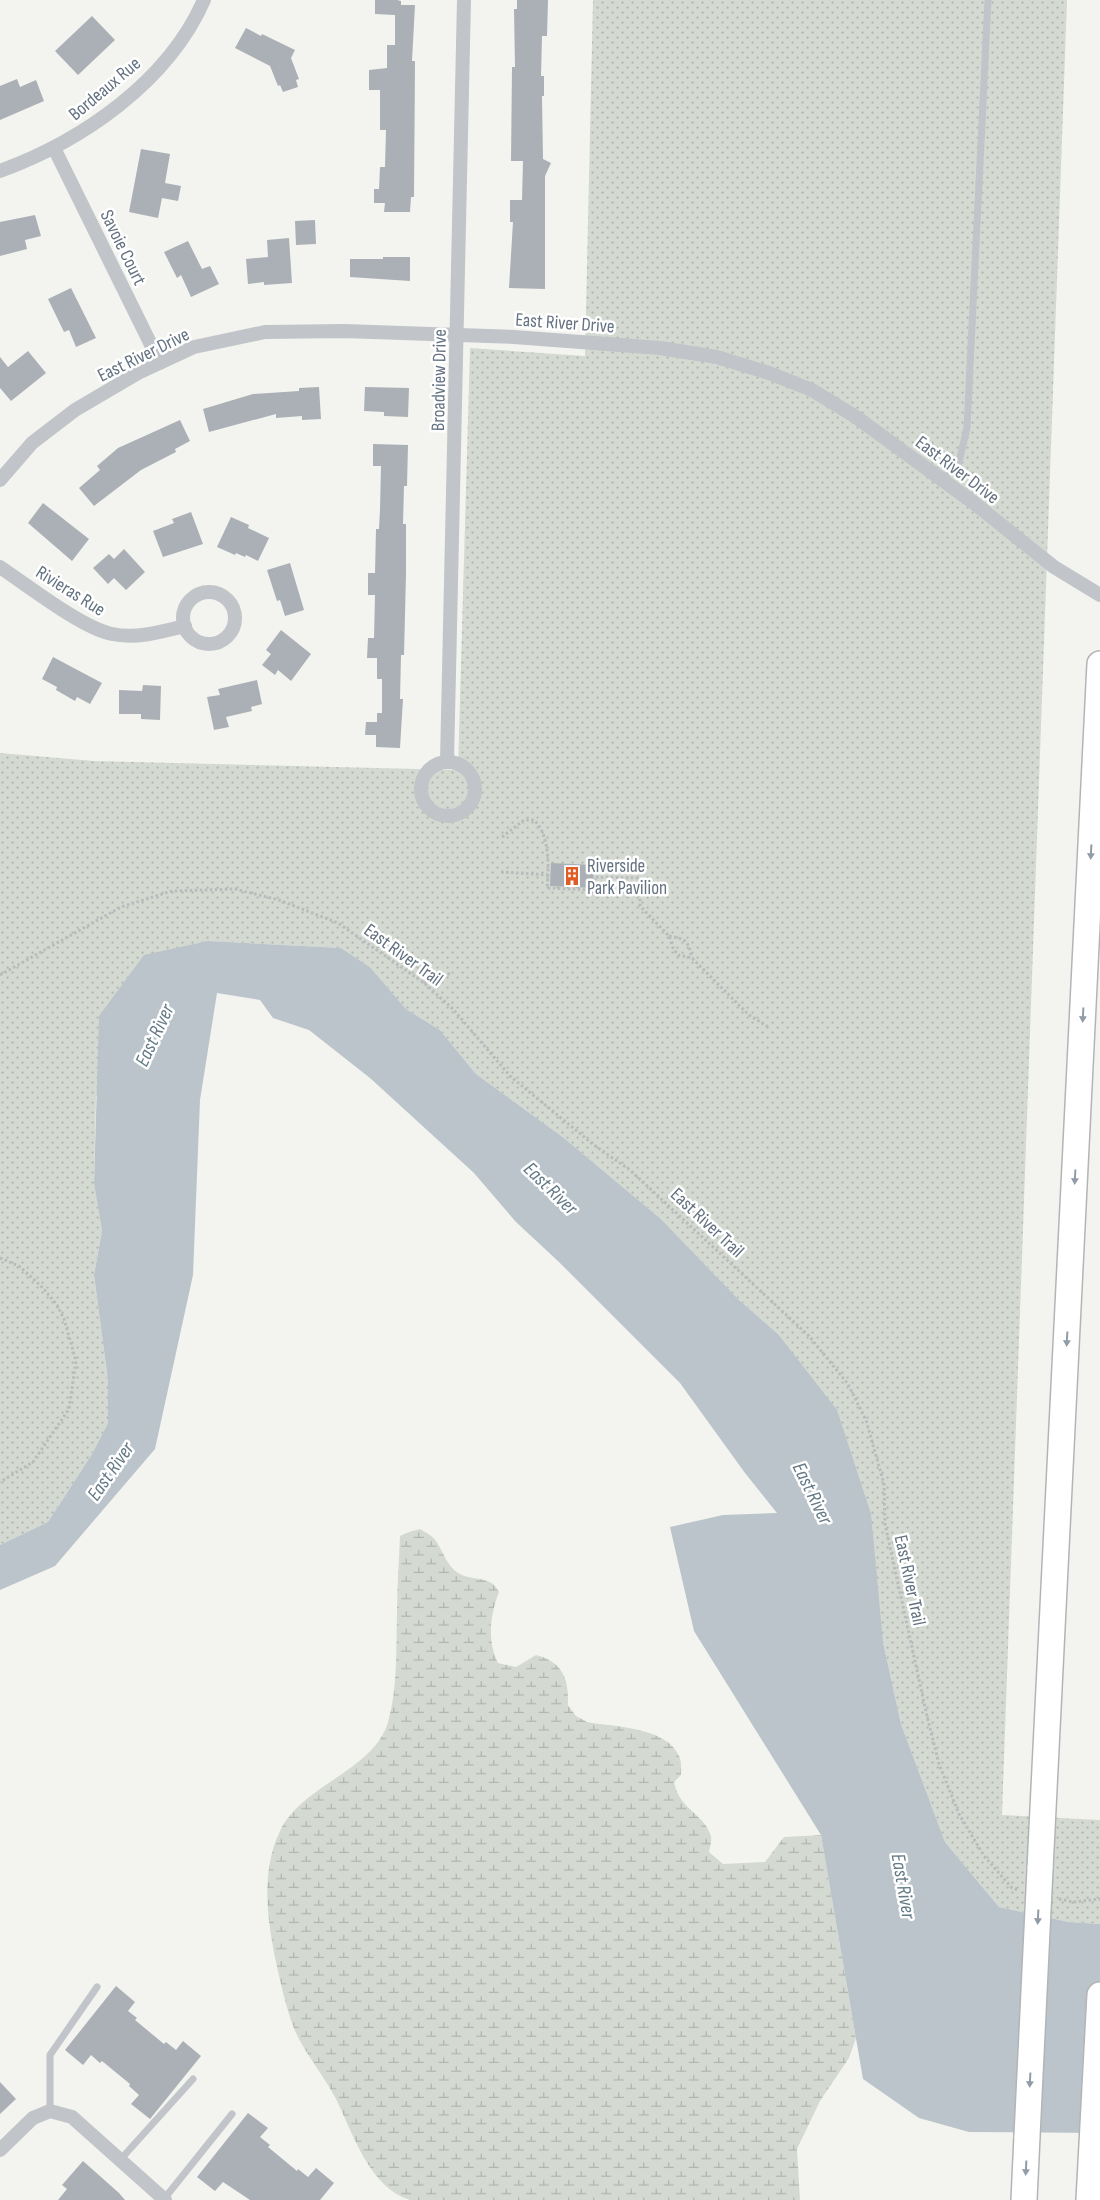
<svg xmlns="http://www.w3.org/2000/svg" width="1100" height="2200" viewBox="0 0 1100 2200" font-family="'Sofia Sans Condensed',sans-serif">
<style>
.wetland{fill:url(#wetland-marsh)}
.park{fill:url(#park-dots)}
.water{fill:#bac4ca}
.building{fill:#aab0b5}
.lines{fill:none;stroke-linecap:round;stroke-linejoin:round}
.highway-casing{stroke:#b2b5b8;stroke-width:28}
.path{stroke:#b9bbbd;stroke-width:3;stroke-dasharray:2.5 2.5;stroke-linecap:butt}
.lane{stroke:#c1c4c8;stroke-width:7}
.street{stroke:#c1c4c8;stroke-width:14}
.highway{stroke:#fff;stroke-width:25}
.highway-bridge-casing{stroke:#b2b5b8;stroke-width:28;stroke-linecap:butt}
.highway-bridge{stroke:#fff;stroke-width:25}
.oneway{fill:#929ca6}
.labels{text-anchor:middle;stroke-width:5;stroke-linejoin:round;paint-order:stroke}
.street-label{font-size:19px;fill:#637180;stroke:#fff}
.poi-label{font-size:19px;fill:#637180;stroke:#fff;text-anchor:start}
.water-label{font-size:20px;font-style:italic;fill:#637a85;stroke:#fff}
</style>
<defs>
<pattern id="wetland-marsh" width="20" height="14" patternUnits="userSpaceOnUse" patternTransform="scale(1.25)"><rect width="20" height="14" fill="#d4dad1"/><path d="M1 5h8M5 5V1M11 12h8M15 12V8" fill="none" stroke="#b0b5af"/></pattern>
<pattern id="park-dots" width="8" height="8" patternUnits="userSpaceOnUse" patternTransform="scale(1.25)"><rect width="8" height="8" fill="#d4dad1"/><path d="M2 2h.1M6 6h.1" fill="none" stroke="#b0b5af" stroke-width="1.8" stroke-linecap="round"/></pattern>
</defs>
<rect width="100%" height="100%" fill="#f3f4ef"/>
<path class="wetland" d="M 420,1529 C 425,1532 433,1536 436,1541 C 443,1551 447,1566 458,1573 C 473,1582 490,1574 499,1592 C 490,1615 487,1641 498,1663 L 516,1667 L 536,1655 C 563,1662 569,1679 568,1705 L 576,1716 L 587,1722 C 614,1727 667,1727 679,1756 C 682,1762 681,1769 681,1775 L 674,1782 C 680,1811 704,1813 711,1836 C 712,1840 710,1847 709,1852 L 723,1864 L 765,1862 L 784,1837 L 821,1835 L 856,2038 L 849,2058 L 820,2101 L 797,2149 L 800,2200 L 410,2200 C 370,2188 353,2134 336,2099 C 324,2076 306,2055 295,2031 C 288,2014 284,1997 280,1980 C 269,1932 258,1877 280,1831 C 301,1785 374,1771 388,1722 C 398,1687 396,1649 397,1612 C 397,1587 399,1562 400,1536 L 409,1532 Z"/>
<path class="park" d="M 593,0 L 1067,0 L 1002,1815 L 1100,1820 L 1100,1924 L 1069,1922 L 999,1907 L 945,1842 L 901,1724 L 883,1642 L 778,1334 L 739,1300 L 661,1219 L 564,1138 L 476,1074 L 440,1030 L 406,1009 L 370,967 L 341,948 L 209,941 L 96,1096 L 94,1182 L 102,1231 L 94,1275 L 108,1380 L 108,1423 L 92,1454 L 48,1522 L 0,1545 L 0,753 L 94,761 L 458,770 L 470,348 L 585,356 Z"/>
<path class="water" d="M 208,941 L 341,948 L 370,967 L 406,1009 L 440,1030 L 476,1074 L 564,1138 L 661,1219 L 739,1300 L 778,1334 L 837,1410 L 871,1514 L 883,1642 L 901,1724 L 945,1842 L 999,1907 L 1069,1922 L 1100,1924 L 1100,2133 L 969,2132 L 919,2118 L 863,2079 L 821,1835 L 694,1631 L 670,1527 L 723,1515 L 777,1513 L 745,1473 L 680,1383 L 559,1262 L 516,1222 L 474,1173 L 370,1078 L 309,1030 L 273,1018 L 260,1000 L 217,993 L 200,1100 L 193,1275 L 155,1449 L 55,1566 L 0,1590 L 0,1545 L 48,1522 L 92,1454 L 108,1423 L 108,1380 L 94,1275 L 102,1231 L 94,1183 L 99,1016 L 144,955 Z"/>
<path class="building" d="M 375,0 L 397,0 L 401,1 L 401,5 L 415,5 L 412,61 L 415,61 L 414,197 L 411,197 L 410,212 L 384,212 L 385,203 L 374,203 L 374,189 L 379,189 L 380,167 L 385,167 L 386,130 L 380,130 L 380,90 L 369,90 L 369,70 L 387,68 L 387,45 L 395,45 L 395,15 L 375,14 Z
M 517,0 L 548,0 L 547,36 L 542,36 L 541,76 L 544,76 L 544,96 L 542,96 L 543,159 L 551,163 L 545,176 L 545,289 L 509,288 L 513,222 L 510,222 L 510,200 L 522,200 L 523,161 L 511,161 L 512,67 L 515,67 L 514,9 L 517,9 Z
M 92,16 L 115,40 L 78,75 L 55,51 Z
M 246,28 L 261,36 L 262,34 L 295,50 L 291,58 L 299,79 L 296,80 L 298,87 L 283,92 L 280,85 L 278,86 L 270,66 L 235,48 Z
M 17,79 L 20,87 L 36,80 L 44,101 L 0,120 L 0,86 Z
M 141,149 L 170,154 L 165,183 L 181,186 L 178,201 L 162,198 L 158,218 L 129,212 Z
M 35,215 L 41,236 L 25,240 L 27,249 L 0,256 L 0,222 Z
M 315,220 L 316,244 L 296,245 L 295,221 Z
M 289,238 L 292,283 L 264,285 L 264,282 L 248,284 L 246,259 L 268,257 L 267,240 Z
M 188,241 L 202,269 L 210,266 L 219,284 L 191,297 L 181,275 L 177,278 L 164,252 Z
M 383,257 L 410,257 L 410,281 L 350,277 L 350,259 L 383,259 Z
M 71,288 L 96,338 L 76,347 L 69,330 L 64,332 L 48,299 Z
M 28,351 L 46,373 L 11,401 L 0,388 L 0,357 L 8,367 Z
M 319,387 L 321,419 L 302,420 L 302,416 L 276,418 L 276,414 L 209,432 L 203,409 L 253,394 L 299,391 L 299,388 Z
M 365,387 L 409,388 L 408,417 L 384,416 L 384,412 L 364,411 Z
M 180,420 L 190,441 L 175,449 L 176,452 L 141,470 L 94,506 L 79,488 L 100,470 L 97,466 L 118,448 Z
M 373,444 L 408,445 L 407,486 L 404,486 L 403,524 L 406,524 L 406,574 L 404,655 L 401,655 L 400,699 L 403,699 L 400,748 L 376,747 L 376,735 L 365,735 L 366,722 L 377,722 L 377,713 L 382,713 L 382,679 L 377,679 L 377,658 L 367,658 L 368,638 L 374,638 L 375,595 L 368,595 L 368,573 L 375,573 L 376,529 L 379,529 L 380,509 L 381,466 L 373,466 Z
M 43,503 L 89,539 L 72,561 L 28,523 Z
M 191,512 L 203,544 L 163,557 L 153,531 L 174,523 L 172,519 Z
M 231,517 L 249,525 L 248,528 L 269,538 L 258,561 L 246,555 L 245,557 L 236,553 L 235,555 L 217,547 Z
M 124,549 L 145,572 L 126,590 L 114,578 L 108,584 L 93,568 L 109,554 L 114,559 Z
M 290,563 L 304,610 L 285,616 L 280,600 L 277,601 L 267,570 Z
M 281,630 L 311,654 L 291,681 L 278,670 L 275,675 L 262,665 L 271,654 L 266,650 Z
M 53,657 L 102,683 L 90,704 L 77,697 L 75,701 L 56,690 L 57,687 L 42,679 Z
M 257,680 L 262,704 L 251,707 L 252,711 L 226,717 L 229,727 L 214,730 L 207,697 L 220,695 L 218,689 Z
M 143,685 L 161,686 L 160,720 L 141,719 L 141,714 L 119,714 L 119,690 L 142,691 Z
M 551,863 L 594,865 L 593,888 L 550,886 Z
M 116,1986 L 135,2002 L 128,2011 L 137,2018 L 135,2020 L 164,2044 L 166,2042 L 176,2050 L 183,2041 L 201,2056 L 150,2119 L 131,2104 L 139,2095 L 129,2086 L 130,2084 L 102,2061 L 100,2063 L 91,2055 L 83,2065 L 65,2050 Z
M 0,2082 L 16,2099 L 0,2114 Z
M 248,2113 L 268,2128 L 260,2137 L 270,2145 L 268,2147 L 297,2171 L 298,2169 L 308,2177 L 316,2168 L 334,2183 L 320,2200 L 250,2200 L 223,2182 L 215,2191 L 197,2177 Z
M 83,2161 L 119,2193 L 125,2200 L 58,2200 L 67,2189 L 62,2185 Z"/>
<g class="lines">
<g class="highway-casing">
<path id="highway" d="M 1040,1869 L 1100,664
M 1024,2200 L 1027,2136
M 1089,2200 L 1100,1995"/>
</g>
<path class="path" d="M 502,837 L 524,820 L 534,820 C 550,835 549,867 547,888 L 594,890 L 595,877 L 640,878 L 640,906 L 669,936 L 673,948 L 678,955 L 692,958 L 749,1015 L 770,1028
M 501,872 L 549,875
M 669,936 C 687,939 688,941 692,958
M 0,975 L 121,907 L 172,891 L 235,889 L 279,900 L 338,923 L 424,983 L 453,1009 L 510,1076 L 594,1145 L 630,1170 L 809,1336 L 848,1384 L 866,1420 L 884,1484 L 885,1524 L 927,1716 L 939,1764 L 959,1814 L 984,1856 L 1012,1888 L 1019,1890
M 424,983 L 451,973
M 0,1258 L 19,1266 L 43,1288 L 57,1305 L 64,1319 L 76,1361 L 69,1409 L 33,1462 L 0,1482
M 1059,1899 L 1073,1902 L 1100,1899"/>
<path class="lane" d="M 942,480 L 959,462 L 967,428 L 988,0
M 50,2111 L 50,2055 L 97,1987
M 120,2160 L 193,2079
M 164,2199 L 232,2114"/>
<path class="street" d="M 54,148 L 160,363
M 0,171 C 82,141 168,82 204,0
M 0,480 L 32,443 L 75,410 L 138,373 L 194,347 L 265,332 L 344,331 L 514,337 L 660,348 L 717,357 L 769,373 L 812,390 L 856,417 L 974,503 L 1054,567 L 1100,595
M 0,567 C 27,585 82,628 112,634 C 136,639 161,632 185,626
M183 618a26 26 0 1 1 52 0a26 26 0 1 1-52 0Z
M 447,761 L 464,0
M421 789a27 27 0 1 1 54 0a27 27 0 1 1-54 0Z
M 0,2150 L 33,2118 L 50,2111 L 72,2117 L 165,2200"/>
<use href="#highway" class="highway"/>
<g class="highway-bridge-casing">
<path id="highway-bridge" d="M 1027,2136 L 1040,1869"/>
</g>
<use href="#highway-bridge" class="highway-bridge"/>
</g>
<defs><path id="oneway-solid" d="M-6-.8H1V-3.2L6.5 0L1 3.2V.8H-6Z" transform="scale(1.25)"/></defs>
<g class="oneway">
<use href="#oneway-solid" transform="translate(1091 852) rotate(93)"/>
<use href="#oneway-solid" transform="translate(1083 1015) rotate(93)"/>
<use href="#oneway-solid" transform="translate(1075 1177) rotate(93)"/>
<use href="#oneway-solid" transform="translate(1067 1339) rotate(93)"/>
<use href="#oneway-solid" transform="translate(1038 1917) rotate(93)"/>
<use href="#oneway-solid" transform="translate(1030 2080) rotate(93)"/>
<use href="#oneway-solid" transform="translate(1026 2168) rotate(93)"/>
</g>
<defs>
<g id="building-bare" transform="scale(1.5)"><path d="M-4-6H4V6H1V3H-1V6H-4ZM-2.5-4.3h1.7v1.8h-1.7ZM.8-4.3h1.7v1.8H.8ZM-2.5-1h1.7V.8h-1.7ZM.8-1h1.7V.8H.8Z" fill="#df5d24" stroke="#fff" stroke-width="2.5" paint-order="stroke"/></g>
</defs>
<g fill-rule="evenodd">
<use href="#building-bare" x="572" y="876"/>
</g>
<g class="labels">
<g class="street-label">
<text transform="translate(104 88) rotate(-40)" y="7">Bordeaux Rue</text>
<text transform="translate(124 247) rotate(64)" y="7">Savoie Court</text>
<text transform="translate(565 322) rotate(4)" y="7">East River Drive</text>
<text transform="translate(143 354) rotate(-26)" y="7">East River Drive</text>
<text transform="translate(438 380) rotate(-89)" y="7">Broadview Drive</text>
<text transform="translate(958 469) rotate(37)" y="7">East River Drive</text>
<text transform="translate(71 590) rotate(32)" y="7">Rivieras Rue</text>
<text transform="translate(404 954) rotate(36)" y="7">East River Trail</text>
<text transform="translate(708 1222) rotate(43)" y="7">East River Trail</text>
<text transform="translate(911 1580) rotate(78)" y="7">East River Trail</text>
</g>
<g class="poi-label">
<text x="587" y="872">Riverside<tspan x="587" dy="22">Park Pavilion</tspan></text>
</g>
<g class="water-label">
<text transform="translate(154 1035) rotate(-65)" y="7">East River</text>
<text transform="translate(551 1188) rotate(44)" y="7">East River</text>
<text transform="translate(110 1471) rotate(-55)" y="7">East River</text>
<text transform="translate(813 1493) rotate(64)" y="7">East River</text>
<text transform="translate(904 1886) rotate(80)" y="7">East River</text>
</g>
</g>
</svg>
